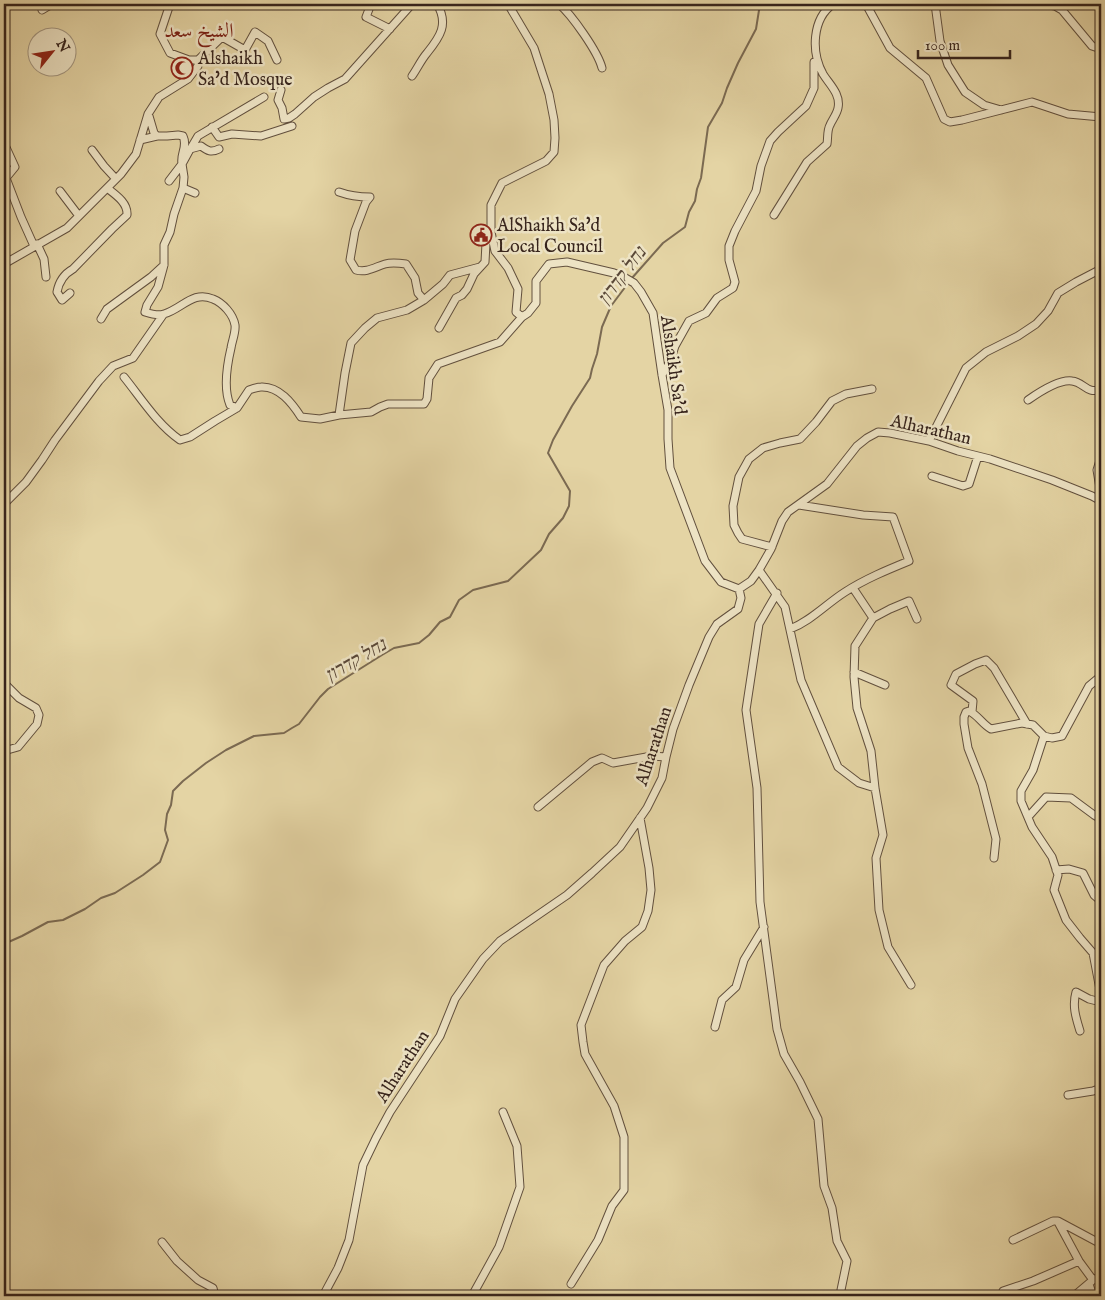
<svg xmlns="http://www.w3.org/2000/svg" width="1105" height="1300" viewBox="0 0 1105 1300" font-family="'IM FELL English',Amiri,'Frank Ruhl Libre',serif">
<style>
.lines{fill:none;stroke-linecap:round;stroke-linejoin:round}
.stream{stroke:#7b6a52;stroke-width:2}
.minor-casing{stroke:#62503e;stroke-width:9}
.minor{stroke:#ede3c4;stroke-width:7}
.labels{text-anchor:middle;stroke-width:5;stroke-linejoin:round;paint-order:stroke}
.poi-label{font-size:18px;fill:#37241c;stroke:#ede3c4;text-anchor:start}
.street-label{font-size:18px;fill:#37241c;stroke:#ede3c4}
.water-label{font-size:19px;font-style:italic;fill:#594737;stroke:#ede3c4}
.quarter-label{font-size:20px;fill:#7a1f14;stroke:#ede3c4}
</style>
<rect width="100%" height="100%" fill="#e4d4a4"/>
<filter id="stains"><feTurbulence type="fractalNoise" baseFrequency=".004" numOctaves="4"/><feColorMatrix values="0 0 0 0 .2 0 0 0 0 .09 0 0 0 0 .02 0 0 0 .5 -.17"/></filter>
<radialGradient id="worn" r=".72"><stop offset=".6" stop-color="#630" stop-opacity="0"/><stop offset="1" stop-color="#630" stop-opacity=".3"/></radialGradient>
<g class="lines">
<path class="stream" d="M 632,278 L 663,243 L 685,227 L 689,212 L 695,201 L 697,189 L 701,178 L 708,127 L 722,103 L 727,88 L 738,63 L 756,29 L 760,4
M 4,944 L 22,936 L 48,922 L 63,920 L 85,909 L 101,898 L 115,893 L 143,875 L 160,862 L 168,840 L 165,830 L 167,814 L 171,805 L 173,791 L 183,781 L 206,763 L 226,750 L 254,736 L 284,733 L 292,728 L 299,724 L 320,697 L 328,689 L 382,655 L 394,648 L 419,643 L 429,635 L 440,622 L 450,617 L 459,600 L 473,590 L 508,581 L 541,550 L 549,534 L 563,518 L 569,506 L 570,491 L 548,453 L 553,440 L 572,406 L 590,378 L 592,369 L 597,354 L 602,327 L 611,306 L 629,282"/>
<g class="minor-casing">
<path id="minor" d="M 371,4 L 366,17 L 390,29
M 508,4 L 534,48 L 549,94 L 554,120 L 555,138 L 554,152 L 546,161 L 502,183 L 491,205 L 491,232 L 495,251 L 508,268 L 518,289 L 516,312 L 522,317 L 528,313 L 536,303 L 536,281 L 549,264 L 567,262 L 614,273 L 622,276 L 634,283 L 641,292 L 653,313 L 662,375 L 668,410 L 668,439 L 670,468 L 705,561 L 721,582 L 739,589
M 559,4 C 572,15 598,52 602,68
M 866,4 L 890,48 L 926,78 L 944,119 L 950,122 L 962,120 L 1032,102 L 1068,114 L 1101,117
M 935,4 L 940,41 L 948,65 L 965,92 L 984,105 L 1001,110
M 1043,4 L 1055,6 L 1062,10 L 1092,46 L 1098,48 L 1101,48
M 42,10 L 52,4
M 198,60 L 222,37 L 245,50 L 255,32 L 268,41 L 277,60
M 412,76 C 417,69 421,60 427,53 C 440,37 449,24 437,4
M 281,90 L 278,100 L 282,108 L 284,119 L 289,118 L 295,114 L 314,97 L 328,88 L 345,79 L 412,4
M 264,97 L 198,136 L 188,153 L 182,164 L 184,177 L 183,188 L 174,214 L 170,232 L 164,245 L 164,265 L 158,287 L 147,305 L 145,312 C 151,314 159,316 164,314 C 182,309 193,290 213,299 C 223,303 233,314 235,325 C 236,332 232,341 231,348 C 227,365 223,388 230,405 L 237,408 L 249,390 C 252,389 257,387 261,387 C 279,386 292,403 301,417 L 320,419 L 339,415 L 371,412 L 380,407 L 388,404 L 424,404 L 427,399 L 429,378 L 438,364 L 500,342 L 522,317
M 149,116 L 154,133 L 157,136
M 212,127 L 219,137 L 232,134 L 261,136 L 292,126
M 140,140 L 157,136 L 167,136 L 178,135 L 183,136 C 188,147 180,153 182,164 L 169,181
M 4,143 L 15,167 L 6,178 L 21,217 L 34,246
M 190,149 L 201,146 C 208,151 211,153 219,149
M 92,150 L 104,166 L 116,179
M 183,188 L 195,193
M 60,191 L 79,216
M 339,192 C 350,196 359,197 370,197 L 366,202 L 355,231 L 350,260 L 356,270 C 367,273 375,267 385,264 C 392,262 399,263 406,264 L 415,278 L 418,293 L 424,300
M 774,215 L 807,162 L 827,144 C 828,138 827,130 830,125 C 832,120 837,114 838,108 C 841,94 829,84 823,74 C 811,52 812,19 833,4
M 37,244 L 44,259 L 46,277
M 4,264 L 67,228 L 121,174 L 136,154 L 148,114 L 159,97 L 188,79 L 198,66 L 198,60 L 189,60 L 170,53 L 160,34 L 170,4
M 70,293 L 62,300 L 57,292 C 59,281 64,274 73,269 L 112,229 L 127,215 C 128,203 116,195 107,188
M 101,319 L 107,309 L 151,277 L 164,265
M 439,328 L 456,298 L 462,295 L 467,289 L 474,274 L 485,262 L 486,243 L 491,233
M 662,375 L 670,362 L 675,346 L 689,321 L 706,313 L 717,298 L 733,288 L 735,282 L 729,260 L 729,246 L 735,231 L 756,191 L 761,166 L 770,141 L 778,132 L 806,106 L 814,88 L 814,62 L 817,60
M 124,377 C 141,398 157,424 180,440 L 190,437 L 215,421 L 237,408
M 1028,400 C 1038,393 1059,379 1072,381 C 1084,382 1087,395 1101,389
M 339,415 L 345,373 L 351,343 L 365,328 L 377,318 L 407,310 L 424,300 L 443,284 L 450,275 L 480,267
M 929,441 L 966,368 L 986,352 L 1018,336 L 1036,324 L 1048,311 L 1058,293 L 1076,282 L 1101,269
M 932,476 L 963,486 L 969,484 L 978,456
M 1099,500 L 1101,494 L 1097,470 L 1101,457
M 4,504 L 26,482 L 42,460 L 55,440 L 99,381 L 113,366 L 133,358 L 163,315
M 772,547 L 742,539 L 738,533 L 734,525 L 733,506 L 739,477 L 749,459 L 763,448 L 780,443 L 800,439 L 816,422 L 832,401 L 846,394 L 872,389
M 759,570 L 785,607 L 801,680 L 838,767 L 859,783 L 875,788
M 853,588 L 873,618 L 855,646 L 854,677 L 857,708 L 871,751 L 875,788 L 883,835 L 876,858 L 879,910 L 888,947 L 911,985
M 739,589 L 751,581 L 759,570 L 771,549 L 782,521 L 788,512 L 827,484 L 857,446 L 867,438 L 878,432 L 890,433 L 929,441 L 958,451 L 990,459 L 1052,480 L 1092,496 L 1101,501
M 777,593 L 759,624 L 746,710 L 757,788 L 760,902 L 777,1029 L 784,1054 L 800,1082 L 818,1119 L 824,1186 L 832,1208 L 837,1241 L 847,1261 L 841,1290 L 842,1296
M 873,618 L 890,609 L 909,601 L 917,619
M 790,629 C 811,621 826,604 845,592 C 865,579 887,570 909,561 L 893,517 L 863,515 L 799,505
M 854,672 L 885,685
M 4,683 L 19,698 L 36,708 L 39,715 L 37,724 L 18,747 L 4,751
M 972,712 L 973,701 L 951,685 L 956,674 L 975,664 L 986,660 L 994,668 L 1027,724
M 1044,736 L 1033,770 L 1021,791 L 1021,801 L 1032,827 L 1052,857 L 1058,875 L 1054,890 L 1066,920 L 1080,938 L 1093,953 L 1101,995
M 538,807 L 592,762 L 602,758 L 613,763 L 652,756 L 666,757
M 1028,817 L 1046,797 L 1071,798 L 1094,815 L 1101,819
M 994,858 L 996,839 L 982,784 L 968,748 L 964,724 L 964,717 L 966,712 L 969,711 C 978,715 982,724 991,729 L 1022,723 L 1033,725 L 1044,736 L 1052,738 L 1062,736 L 1089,686 L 1101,676
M 1056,870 L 1069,869 L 1083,873 L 1094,895 L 1101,901
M 1100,935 L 1101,935
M 715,1027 L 722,1000 L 736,987 L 744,960 L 764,927
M 1080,1031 C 1076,1018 1072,1006 1076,992 L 1089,999 L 1101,1002
M 1068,1095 L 1093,1091 L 1101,1088
M 1058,1222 L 1079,1261 L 1093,1280
M 1013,1240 L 1053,1221 L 1058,1221 L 1101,1244
M 162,1242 L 177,1261 L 198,1280 L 213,1288 L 215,1296
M 571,1284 L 598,1240 L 612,1206 L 624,1190 L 624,1137 L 614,1106 L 585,1054 L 583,1042 L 581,1025 L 604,965 L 625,941 L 642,927 L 648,911 L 651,890 L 649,868 L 640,818
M 1089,1284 L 1093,1296
M 1003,1291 L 1033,1281 L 1079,1261
M 323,1296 L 338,1268 L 349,1240 L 363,1165 L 376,1138 L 390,1112 L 440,1036 L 455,999 L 483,959 L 500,941 L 567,895 L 592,873 L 620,847 L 647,808 L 662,778 L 666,757 L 673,729 L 689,685 L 709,637 L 717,624 L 738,609 L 741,598 L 739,589
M 472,1296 L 499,1247 L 520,1187 L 517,1146 L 503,1112
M 1074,1296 L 1093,1280 L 1100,1277"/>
</g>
<use href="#minor" class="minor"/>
</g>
<defs>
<g id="mosque-ring" transform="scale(1.125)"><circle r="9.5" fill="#ede3c4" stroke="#8f2418" stroke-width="1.5"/><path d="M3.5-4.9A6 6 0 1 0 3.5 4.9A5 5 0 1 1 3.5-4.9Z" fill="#8f2418"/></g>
<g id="civic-ring" transform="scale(1.125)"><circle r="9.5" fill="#ede3c4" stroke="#8f2418" stroke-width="1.5"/><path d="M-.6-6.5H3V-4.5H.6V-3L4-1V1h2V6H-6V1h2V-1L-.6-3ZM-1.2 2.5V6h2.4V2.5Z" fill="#8f2418"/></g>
</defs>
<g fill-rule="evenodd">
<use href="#mosque-ring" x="182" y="68"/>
<use href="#civic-ring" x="481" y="235"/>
</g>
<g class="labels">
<g class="poi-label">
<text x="198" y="64">Alshaikh<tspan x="198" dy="21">Sa'd Mosque</tspan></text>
<text x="497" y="231">AlShaikh Sa'd<tspan x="497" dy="21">Local Council</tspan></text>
</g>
<g class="street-label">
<text transform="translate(674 365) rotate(82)" y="6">Alshaikh Sa'd</text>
<text transform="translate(931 429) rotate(13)" y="6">Alharathan</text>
<text transform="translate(653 746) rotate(-72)" y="6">Alharathan</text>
<text transform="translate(402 1066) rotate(-57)" y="6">Alharathan</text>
</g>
<g class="water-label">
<text transform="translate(621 275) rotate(-53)" y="7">נחל קדרון</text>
<text transform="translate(355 659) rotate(-30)" y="7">נחל קדרון</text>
</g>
<g class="quarter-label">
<text x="199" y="37">الشيخ سعد</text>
</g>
</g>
<rect width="1105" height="1300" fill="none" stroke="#e4d4a4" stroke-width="20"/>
<rect x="5" y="5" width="1095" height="1290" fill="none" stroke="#37241c" stroke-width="2.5"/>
<rect x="10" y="10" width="1085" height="1280" fill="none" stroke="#37241c"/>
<g transform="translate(52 52) rotate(60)"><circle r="24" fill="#ede3c4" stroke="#a49781"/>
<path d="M0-4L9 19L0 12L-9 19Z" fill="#8f2418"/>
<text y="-8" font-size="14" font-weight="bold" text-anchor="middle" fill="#37241c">N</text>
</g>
<path d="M918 50v8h92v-8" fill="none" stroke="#37241c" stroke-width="2.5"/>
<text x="925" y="50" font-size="15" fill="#37241c" stroke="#ede3c4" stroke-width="4" paint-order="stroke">100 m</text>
<rect width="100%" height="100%" filter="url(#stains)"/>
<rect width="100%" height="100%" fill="url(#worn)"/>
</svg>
